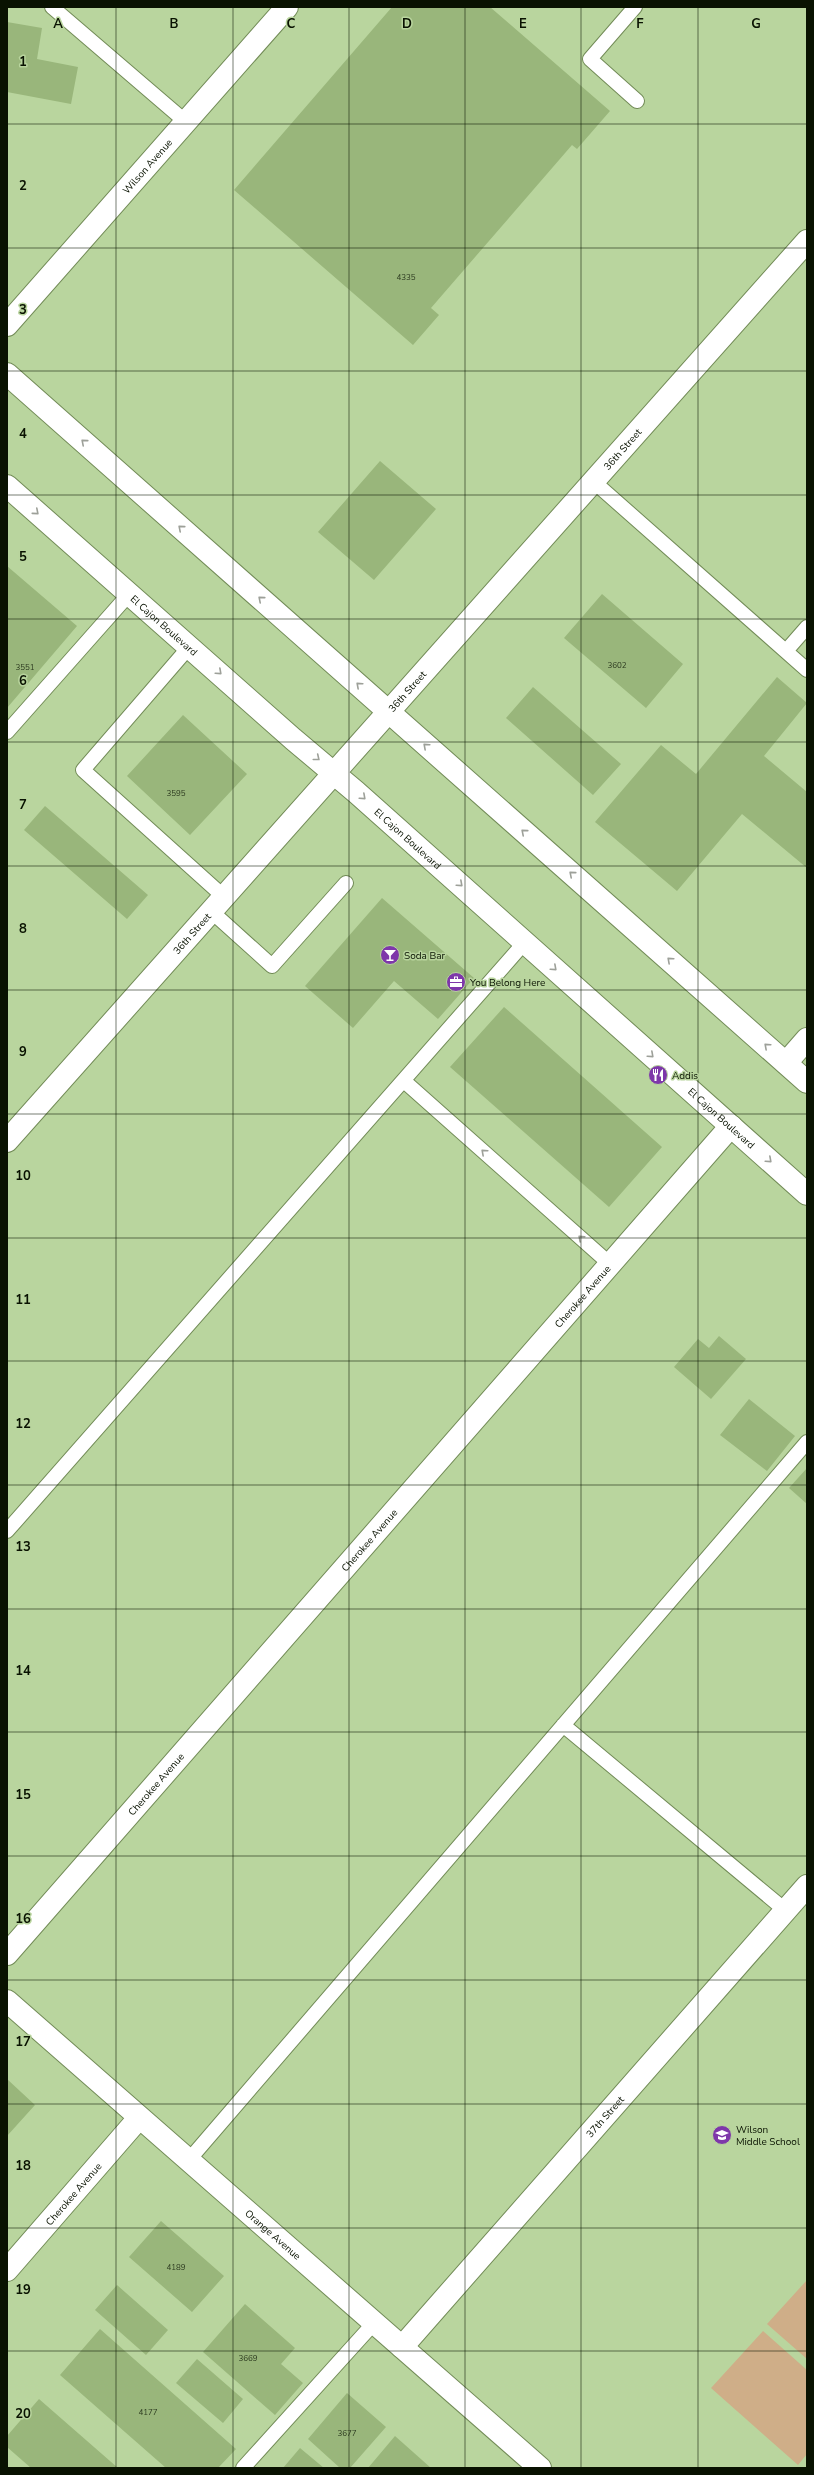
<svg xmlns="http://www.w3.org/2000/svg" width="814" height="2475" viewBox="0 0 814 2475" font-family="'Nunito Sans',sans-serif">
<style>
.green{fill:#cfae88}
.building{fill:#99b67b}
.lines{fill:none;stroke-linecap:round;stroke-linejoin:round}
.lane-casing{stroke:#728b57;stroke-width:16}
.street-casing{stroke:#728b57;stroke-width:24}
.secondary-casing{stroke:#728b57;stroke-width:24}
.primary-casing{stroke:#728b57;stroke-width:24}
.lane{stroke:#fff;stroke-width:14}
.street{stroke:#fff;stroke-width:22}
.secondary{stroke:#fff;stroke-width:22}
.primary{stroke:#fff;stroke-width:22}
.oneway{stroke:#9da099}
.grid{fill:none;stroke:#091201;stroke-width:1;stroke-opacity:0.55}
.labels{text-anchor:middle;stroke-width:3;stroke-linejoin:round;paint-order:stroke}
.number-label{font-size:8px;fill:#2d3b20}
.street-label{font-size:10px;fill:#091201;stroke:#b9d59e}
.poi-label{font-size:10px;fill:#091201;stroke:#b9d59e;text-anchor:start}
.grid-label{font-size:13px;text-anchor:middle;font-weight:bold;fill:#091201;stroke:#b9d59e;stroke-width:3;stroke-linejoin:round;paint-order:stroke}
</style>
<rect width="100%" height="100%" fill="#b9d59e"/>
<path class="green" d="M 807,2280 L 807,2359 L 767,2324 Z
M 763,2331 L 807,2370 L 807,2454 L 798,2465 L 711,2388 Z"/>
<path class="building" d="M 392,7 L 490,7 L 610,111 L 577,149 L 572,145 L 431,308 L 439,315 L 413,345 L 234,190 Z
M 7,22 L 42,28 L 37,59 L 78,67 L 71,104 L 7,92 Z
M 380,461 L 436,509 L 374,580 L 318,532 Z
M 7,566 L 77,626 L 7,708 Z
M 602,594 L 683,664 L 646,708 L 564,638 Z
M 777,677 L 807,703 L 764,756 L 807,792 L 807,868 L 742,814 L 677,891 L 595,822 L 661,745 L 696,774 Z
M 533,687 L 621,764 L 593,795 L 506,718 Z
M 183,715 L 247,774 L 190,835 L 127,776 Z
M 45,806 L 148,895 L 127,919 L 24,830 Z
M 382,898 L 474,978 L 438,1019 L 394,981 L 353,1028 L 305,986 Z
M 504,1007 L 662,1147 L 609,1207 L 450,1067 Z
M 719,1336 L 746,1359 L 711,1399 L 674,1367 L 698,1339 L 709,1348 Z
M 749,1399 L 795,1436 L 767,1471 L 720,1435 Z
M 807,1468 L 807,1504 L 789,1488 Z
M 7,2079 L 35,2105 L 7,2136 Z
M 161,2221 L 224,2276 L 192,2312 L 129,2257 Z
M 117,2285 L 168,2330 L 146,2355 L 95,2310 Z
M 245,2304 L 295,2348 L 281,2364 L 303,2383 L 275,2415 L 203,2352 Z
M 100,2329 L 236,2449 L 218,2468 L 166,2468 L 60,2375 Z
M 197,2359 L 243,2399 L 223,2423 L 176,2383 Z
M 347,2393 L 386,2427 L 350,2468 L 340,2468 L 308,2439 Z
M 39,2399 L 118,2468 L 31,2468 L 7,2447 L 7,2436 Z
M 395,2436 L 431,2468 L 368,2468 Z
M 300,2448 L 324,2468 L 283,2468 Z"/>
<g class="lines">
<g class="lane-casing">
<path id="lane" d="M 52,7 L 186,122
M 635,7 L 590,59 L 637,101
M 593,481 L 807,670
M 190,646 L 83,770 L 223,896
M 786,651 L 807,627
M 7,732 L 130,593
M 211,911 L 272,966 L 346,883
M 404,1081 L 610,1264
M 7,1531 L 525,942
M 563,1725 L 785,1910
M 188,2161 L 807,1442
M 243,2468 L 374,2323"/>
</g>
<g class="street-casing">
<g id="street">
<path id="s1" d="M 7,325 L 287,7"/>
<path d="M 786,1063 L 807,1039"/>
<path id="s2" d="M 7,1141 L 807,241"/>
<path id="s3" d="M 7,1954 L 731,1126"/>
<path id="s4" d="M 7,2270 L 139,2118"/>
<path id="s5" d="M 402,2347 L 807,1886"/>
</g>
</g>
<g class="secondary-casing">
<g id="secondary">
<path id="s6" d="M 7,2001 L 540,2468"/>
</g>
</g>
<g class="primary-casing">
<g id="primary">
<path d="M 7,374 L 807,1082"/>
<path id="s7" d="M 7,486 L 293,739 L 356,792 L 807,1194"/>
</g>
</g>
<use href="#lane" class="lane"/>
<use href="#street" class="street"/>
<use href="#secondary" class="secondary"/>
<use href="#primary" class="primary"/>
</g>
<defs><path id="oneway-chevron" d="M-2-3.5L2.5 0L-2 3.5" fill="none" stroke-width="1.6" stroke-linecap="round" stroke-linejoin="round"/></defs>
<g class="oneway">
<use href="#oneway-chevron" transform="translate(84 442) rotate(-139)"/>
<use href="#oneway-chevron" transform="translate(36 512) rotate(41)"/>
<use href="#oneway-chevron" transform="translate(181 528) rotate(-139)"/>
<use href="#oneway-chevron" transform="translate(261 599) rotate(-139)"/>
<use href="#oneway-chevron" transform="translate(219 672) rotate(42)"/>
<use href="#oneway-chevron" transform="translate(359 685) rotate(-138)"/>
<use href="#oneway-chevron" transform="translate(426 746) rotate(-138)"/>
<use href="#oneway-chevron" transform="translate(317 758) rotate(39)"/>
<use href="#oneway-chevron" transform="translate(363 797) rotate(42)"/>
<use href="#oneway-chevron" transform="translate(524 832) rotate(-139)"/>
<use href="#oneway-chevron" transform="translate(572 874) rotate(-139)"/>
<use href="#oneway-chevron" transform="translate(460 884) rotate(42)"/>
<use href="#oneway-chevron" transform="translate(670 960) rotate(-138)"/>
<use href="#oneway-chevron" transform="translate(554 968) rotate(42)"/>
<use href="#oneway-chevron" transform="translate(767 1046) rotate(-138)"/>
<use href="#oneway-chevron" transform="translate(651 1055) rotate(42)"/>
<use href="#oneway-chevron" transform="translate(484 1152) rotate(-138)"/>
<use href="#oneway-chevron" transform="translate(769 1160) rotate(42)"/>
<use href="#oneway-chevron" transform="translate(581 1238) rotate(-138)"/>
</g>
<path class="grid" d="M 116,7 L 116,2468M 233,7 L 233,2468M 349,7 L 349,2468M 465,7 L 465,2468M 581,7 L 581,2468M 698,7 L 698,2468M 7,124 L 807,124M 7,248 L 807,248M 7,371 L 807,371M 7,495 L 807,495M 7,619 L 807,619M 7,742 L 807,742M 7,866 L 807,866M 7,990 L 807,990M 7,1114 L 807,1114M 7,1238 L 807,1238M 7,1361 L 807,1361M 7,1485 L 807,1485M 7,1609 L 807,1609M 7,1732 L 807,1732M 7,1856 L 807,1856M 7,1980 L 807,1980M 7,2104 L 807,2104M 7,2228 L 807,2228M 7,2351 L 807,2351"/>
<defs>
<g id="bar-disc" transform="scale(1)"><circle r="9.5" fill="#7e37aa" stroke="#b9d59e"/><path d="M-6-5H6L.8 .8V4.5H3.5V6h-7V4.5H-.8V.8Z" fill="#fff"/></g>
<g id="office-disc" transform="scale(1)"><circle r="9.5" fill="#7e37aa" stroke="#b9d59e"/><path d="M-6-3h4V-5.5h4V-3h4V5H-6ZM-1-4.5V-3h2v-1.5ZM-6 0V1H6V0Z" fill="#fff"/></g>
<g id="restaurant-disc" transform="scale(1)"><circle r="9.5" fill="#7e37aa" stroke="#b9d59e"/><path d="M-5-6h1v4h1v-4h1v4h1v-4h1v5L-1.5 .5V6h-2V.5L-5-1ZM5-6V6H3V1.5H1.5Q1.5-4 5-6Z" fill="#fff"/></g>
<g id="school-disc" transform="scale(1)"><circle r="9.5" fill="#7e37aa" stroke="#b9d59e"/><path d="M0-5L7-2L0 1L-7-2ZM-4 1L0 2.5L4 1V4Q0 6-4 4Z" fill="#fff"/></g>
</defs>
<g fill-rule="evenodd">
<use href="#bar-disc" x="390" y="955"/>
<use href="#office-disc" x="456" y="982"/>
<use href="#restaurant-disc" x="658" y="1075"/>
<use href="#school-disc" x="722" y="2135"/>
</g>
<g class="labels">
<g class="number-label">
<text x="406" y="280">4335</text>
<text x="617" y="668">3602</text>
<text x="25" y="670">3551</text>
<text x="176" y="796">3595</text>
<text x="176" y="2270">4189</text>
<text x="248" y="2361">3669</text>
<text x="148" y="2415">4177</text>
<text x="347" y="2436">3677</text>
</g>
<g class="street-label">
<text dy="4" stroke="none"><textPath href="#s1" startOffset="212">Wilson Avenue</textPath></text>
<text dy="4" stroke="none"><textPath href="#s2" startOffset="926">36th Street</textPath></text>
<text dy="4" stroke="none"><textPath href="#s7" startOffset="210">El Cajon Boulevard</textPath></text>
<text dy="4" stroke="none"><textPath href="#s2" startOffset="602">36th Street</textPath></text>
<text dy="4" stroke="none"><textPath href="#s7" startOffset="534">El Cajon Boulevard</textPath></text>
<text dy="4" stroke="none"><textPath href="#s2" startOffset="278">36th Street</textPath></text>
<text dy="4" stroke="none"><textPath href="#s7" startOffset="954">El Cajon Boulevard</textPath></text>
<text dy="4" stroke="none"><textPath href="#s3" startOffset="874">Cherokee Avenue</textPath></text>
<text dy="4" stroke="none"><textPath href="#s3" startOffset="550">Cherokee Avenue</textPath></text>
<text dy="4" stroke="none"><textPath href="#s3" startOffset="226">Cherokee Avenue</textPath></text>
<text dy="4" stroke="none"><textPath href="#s5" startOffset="307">37th Street</textPath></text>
<text dy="4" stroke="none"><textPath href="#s4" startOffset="101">Cherokee Avenue</textPath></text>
<text dy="4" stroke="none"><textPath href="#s6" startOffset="354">Orange Avenue</textPath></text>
</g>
<g class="poi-label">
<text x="404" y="959">Soda Bar</text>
<text x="470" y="986">You Belong Here</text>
<text x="672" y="1079">Addis</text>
<text x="736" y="2133">Wilson<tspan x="736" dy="12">Middle School</tspan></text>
</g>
</g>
<g class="grid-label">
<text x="58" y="28">A</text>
<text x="174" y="28">B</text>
<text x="291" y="28">C</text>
<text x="407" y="28">D</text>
<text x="523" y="28">E</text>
<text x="640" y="28">F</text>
<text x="756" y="28">G</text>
<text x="23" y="66">1</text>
<text x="23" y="190">2</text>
<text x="23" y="314">3</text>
<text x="23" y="438">4</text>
<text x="23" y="561">5</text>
<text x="23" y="685">6</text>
<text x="23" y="809">7</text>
<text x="23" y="933">8</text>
<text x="23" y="1056">9</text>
<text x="23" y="1180">10</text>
<text x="23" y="1304">11</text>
<text x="23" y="1428">12</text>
<text x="23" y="1551">13</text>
<text x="23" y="1675">14</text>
<text x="23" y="1799">15</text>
<text x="23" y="1923">16</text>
<text x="23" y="2046">17</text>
<text x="23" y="2170">18</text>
<text x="23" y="2294">19</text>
<text x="23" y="2418">20</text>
</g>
<rect width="814" height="2475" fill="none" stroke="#091201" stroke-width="16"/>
</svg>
